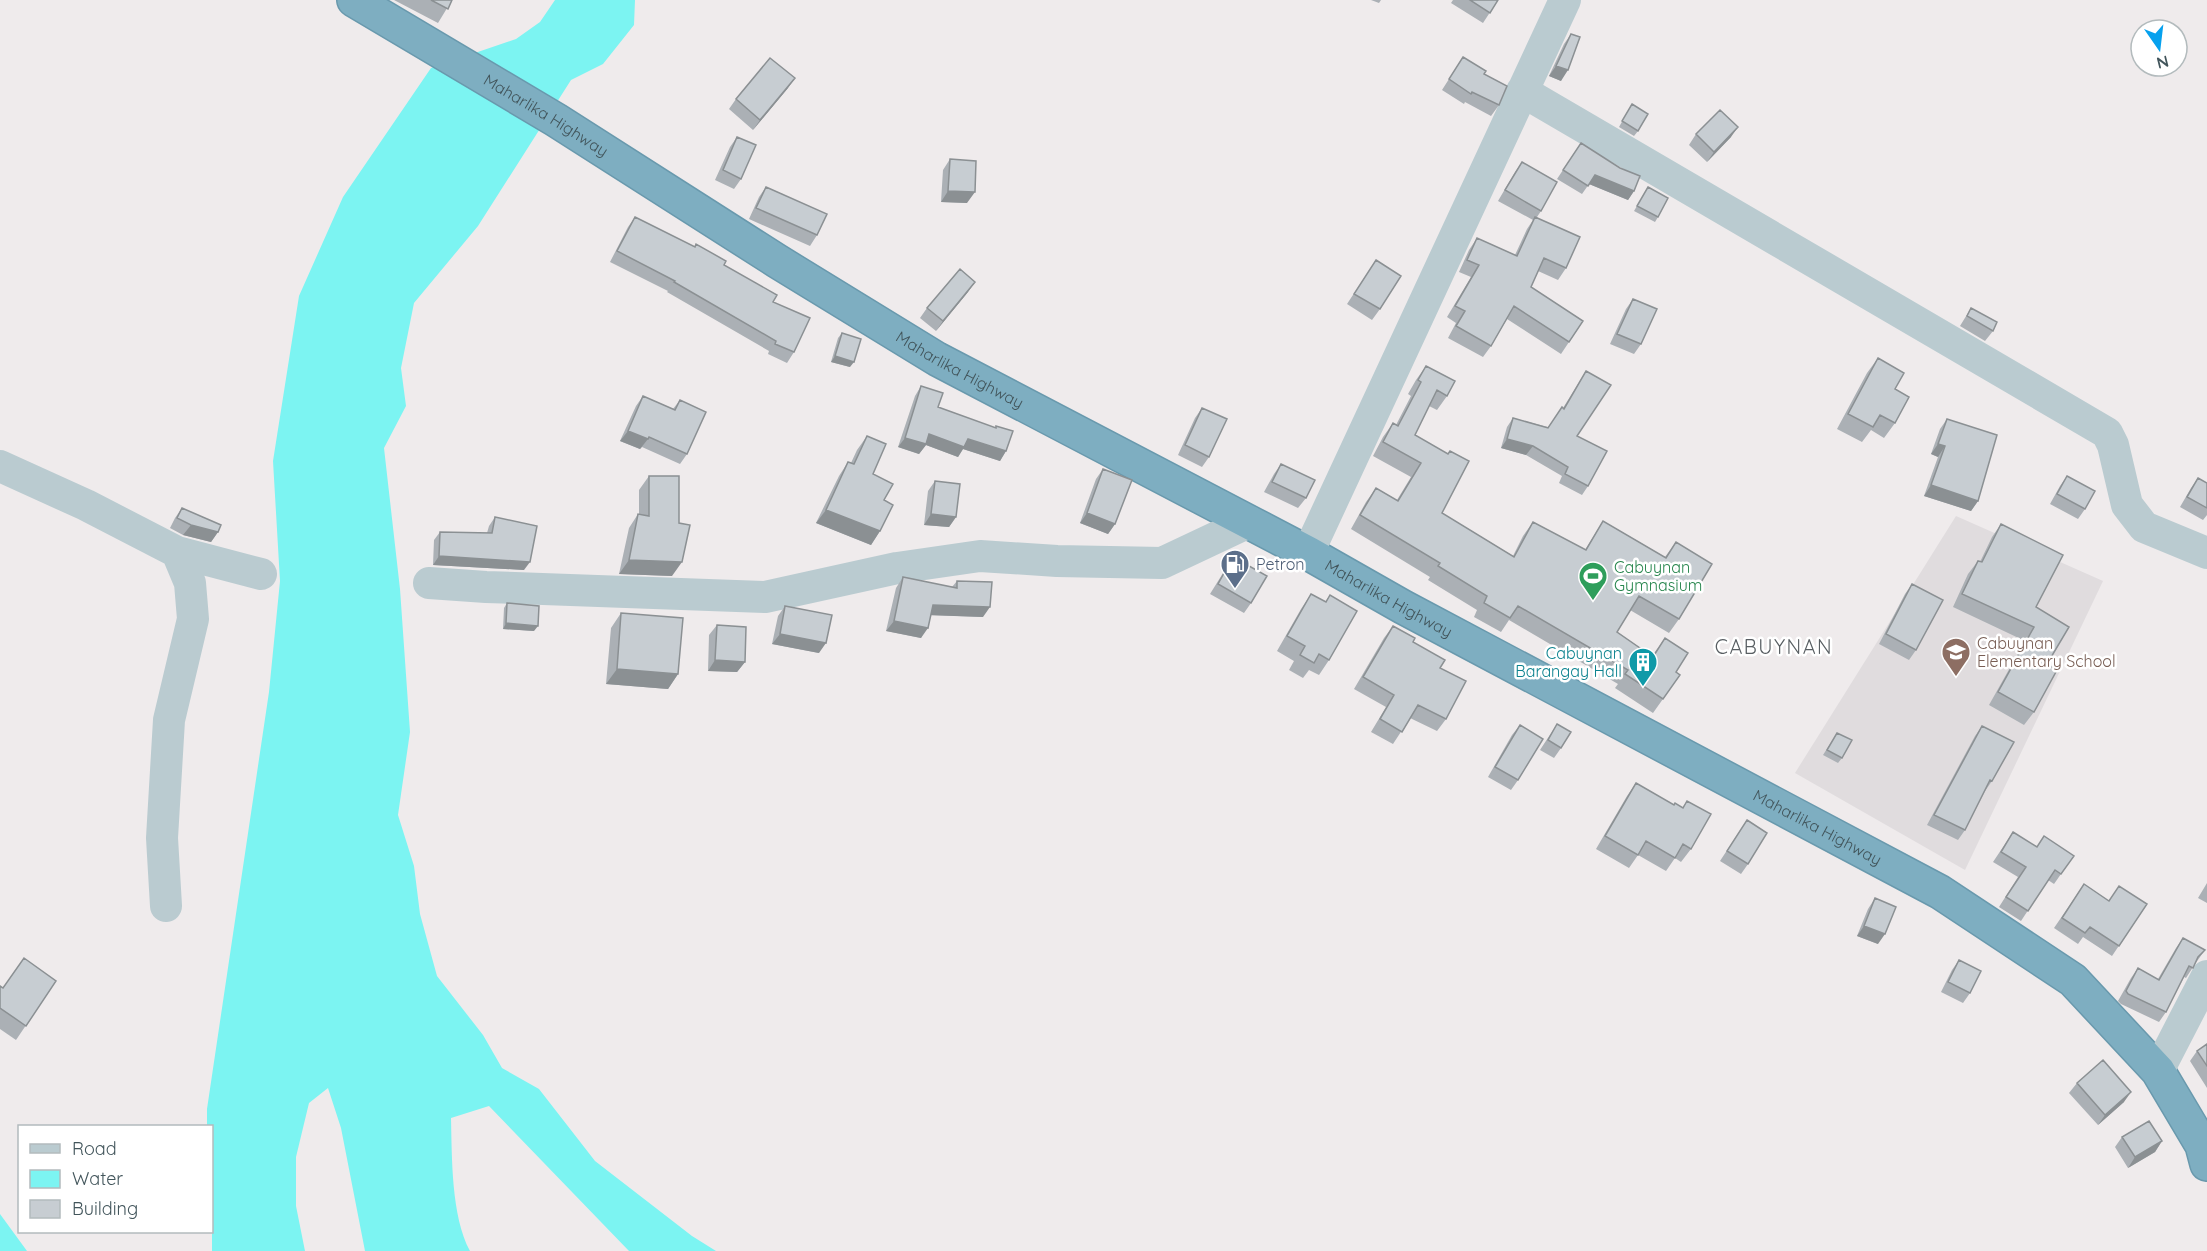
<svg xmlns="http://www.w3.org/2000/svg" width="2207" height="1251" viewBox="0 0 2207 1251" font-family="Quicksand,sans-serif">
<style>
.education{fill:#e0dcde}
.water{fill:#7cf4f2}
.lines{fill:none;stroke-linecap:round;stroke-linejoin:round}
.highway-casing{stroke:#6999ad;stroke-width:36}
.minor{stroke:#bacbd0;stroke-width:32}
.highway{stroke:#7eaec1;stroke-width:33}
.wall{fill:#abb0b5}
.shaded-wall{fill:#8b9093}
.building{fill:#c7cdd2;stroke:#8b9093;stroke-width:1.5}
.labels{text-anchor:middle;stroke-width:5;stroke-linejoin:round;paint-order:stroke}
.street-label{font-size:16px;fill:#42555b;stroke:#fff}
.service-label{font-size:16px;fill:#4e5e75;stroke:#fff;text-anchor:start}
.leisure-label{font-size:16px;fill:#27864d;stroke:#fff;text-anchor:start}
.education-label{font-size:16px;fill:#785e54;stroke:#fff;text-anchor:start}
.culture-label{font-size:16px;fill:#0d838f;stroke:#fff;text-anchor:end}
.quarter-label{font-size:20px;letter-spacing:1.5px;fill:#585e62;stroke:#fff}
</style>
<rect width="100%" height="100%" fill="#efebec"/>
<path class="education" d="M 1956,516 L 2103,581 L 1965,870 L 1795,773 Z"/>
<path class="water" d="M 555,0 L 635,0 L 634,25 L 603,64 L 571,80 L 478,226 L 414,303 L 401,368 L 406,406 L 384,448 L 400,589 L 410,732 L 398,815 L 414,866 L 420,914 L 437,976 L 483,1035 L 502,1068 L 539,1089 L 595,1161 L 692,1236 L 716,1251 L 629,1251 L 489,1106 L 451,1118 C 452,1157 451,1216 470,1251 L 365,1251 L 341,1128 L 328,1088 L 309,1103 L 296,1157 L 296,1206 L 305,1251 L 212,1251 L 212,1126 L 207,1126 L 207,1109 L 269,692 L 280,581 L 273,461 L 299,296 L 343,197 L 431,68 L 516,39 L 540,22 Z
M 0,1214 L 27,1251 L 0,1251 Z"/>
<g class="lines">
<g class="highway-casing">
<g id="highway">
<path id="s1" d="M 354,0 L 556,120 L 777,261 L 937,359 L 1308,553 L 1403,607 L 1940,892 L 2073,980 L 2158,1071 L 2202,1145 L 2207,1164"/>
</g>
</g>
<path class="minor" d="M 1522,91 L 2107,433 L 2113,445 L 2127,505 L 2144,527 L 2207,553
M 0,466 L 86,505 L 177,552 L 190,583 L 193,619 L 169,720 L 162,838 L 166,906
M 177,552 L 261,574
M 1308,553 L 1565,0
M 429,583 L 486,587 L 765,597 L 897,568 L 980,556 L 1057,561 L 1162,563 L 1249,522
M 2158,1071 L 2207,976"/>
<use href="#highway" class="highway"/>
</g>
<path class="wall" d="M 394,0 L 452,0 L 438,23 Z
M 1371,0 L 1381,0 L 1379,3 Z
M 1453,0 L 1498,0 L 1483,23 L 1451,3 Z
M 1571,34 L 1561,81 L 1549,76 L 1564,44 Z
M 1463,57 L 1484,74 L 1499,105 L 1491,116 L 1465,102 L 1464,104 L 1442,90 Z
M 788,88 L 753,130 L 729,109 L 736,99 Z
M 1632,104 L 1638,131 L 1634,136 L 1619,127 Z
M 1696,134 L 1731,137 L 1707,162 L 1689,145 Z
M 737,137 L 741,179 L 734,189 L 715,180 L 730,147 Z
M 1581,143 L 1634,191 L 1628,200 L 1589,184 L 1582,194 L 1557,179 Z
M 950,159 L 967,203 L 941,202 L 943,170 Z
M 1522,162 L 1541,211 L 1537,217 L 1566,268 L 1558,280 L 1538,271 L 1531,287 L 1583,321 L 1561,354 L 1507,319 L 1491,346 L 1483,357 L 1448,338 L 1456,323 L 1447,317 L 1471,277 L 1459,272 L 1469,250 L 1477,238 L 1515,255 L 1527,229 L 1533,220 L 1498,201 L 1515,172 Z
M 766,187 L 817,235 L 810,246 L 749,219 L 759,197 Z
M 1648,187 L 1658,217 L 1655,222 L 1634,211 Z
M 635,217 L 724,265 L 773,302 L 794,352 L 787,363 L 768,354 L 769,351 L 667,292 L 668,291 L 610,262 L 628,227 Z
M 1376,260 L 1380,309 L 1372,320 L 1347,304 Z
M 968,292 L 936,331 L 920,318 L 927,308 Z
M 1633,299 L 1641,344 L 1634,354 L 1610,344 L 1626,309 Z
M 1971,308 L 1993,331 L 1985,341 L 1960,326 Z
M 842,333 L 850,367 L 831,362 L 838,338 Z
M 1878,358 L 1895,389 L 1895,423 L 1884,438 L 1871,430 L 1862,442 L 1837,429 L 1867,373 Z
M 1426,366 L 1447,396 L 1437,410 L 1429,406 L 1415,435 L 1442,513 L 1513,556 L 1523,536 L 1533,522 L 1585,550 L 1603,521 L 1665,557 L 1676,542 L 1679,619 L 1669,633 L 1630,610 L 1617,632 L 1652,656 L 1665,638 L 1676,672 L 1680,675 L 1653,713 L 1615,688 L 1618,684 L 1509,620 L 1501,632 L 1474,617 L 1477,610 L 1428,580 L 1430,577 L 1351,529 L 1366,502 L 1376,488 L 1397,500 L 1411,477 L 1373,456 L 1383,437 L 1393,423 L 1396,425 L 1411,396 L 1408,394 L 1416,380 Z
M 1586,371 L 1577,436 L 1588,486 L 1582,495 L 1559,483 L 1562,476 L 1526,455 L 1501,448 L 1507,427 L 1513,418 L 1548,427 L 1563,408 Z
M 921,386 L 938,407 L 995,428 L 996,426 L 1006,451 L 1000,461 L 963,449 L 958,457 L 926,445 L 919,454 L 898,447 L 915,396 Z
M 643,396 L 673,409 L 680,400 L 687,454 L 680,464 L 642,447 L 640,449 L 620,441 L 636,406 Z
M 1202,408 L 1209,457 L 1202,467 L 1178,455 L 1195,418 Z
M 1947,419 L 1978,501 L 1971,511 L 1924,496 L 1938,457 L 1931,454 L 1940,429 Z
M 867,436 L 873,474 L 884,500 L 880,531 L 871,545 L 816,523 L 839,476 L 848,462 L 851,463 L 857,450 Z
M 1281,464 L 1306,498 L 1298,508 L 1264,492 L 1274,474 Z
M 1103,469 L 1115,524 L 1108,534 L 1080,523 L 1096,479 Z
M 649,476 L 672,576 L 619,574 L 629,528 L 638,514 L 639,514 L 639,490 Z
M 2067,476 L 2085,509 L 2078,519 L 2050,504 L 2060,486 Z
M 2198,478 L 2207,483 L 2207,515 L 2203,520 L 2180,507 L 2191,488 Z
M 935,481 L 956,517 L 949,527 L 924,525 L 928,491 Z
M 182,508 L 218,532 L 211,542 L 183,535 L 170,528 L 175,518 Z
M 495,517 L 524,570 L 433,565 L 434,540 L 440,532 L 487,533 L 489,526 Z
M 2001,524 L 2036,607 L 2047,664 L 2034,712 L 2024,725 L 1989,705 L 2025,641 L 1953,607 L 1968,574 L 1978,561 L 1980,562 L 1992,537 Z
M 1233,557 L 1251,603 L 1244,613 L 1210,594 Z
M 903,577 L 952,587 L 957,581 L 983,617 L 931,615 L 921,638 L 886,631 L 896,588 Z
M 1912,584 L 1916,650 L 1909,660 L 1879,644 L 1905,594 Z
M 1311,594 L 1325,602 L 1330,595 L 1329,660 L 1319,675 L 1309,670 L 1303,678 L 1289,670 L 1294,661 L 1277,651 L 1301,609 Z
M 507,603 L 534,631 L 503,629 L 504,608 Z
M 785,606 L 819,653 L 772,644 L 778,616 Z
M 621,613 L 678,674 L 668,689 L 606,684 L 611,628 Z
M 717,625 L 745,662 L 737,672 L 708,671 L 709,635 Z
M 1393,626 L 1413,642 L 1440,668 L 1446,719 L 1437,731 L 1410,718 L 1393,744 L 1371,732 L 1386,707 L 1354,689 L 1384,638 Z
M 1557,724 L 1561,748 L 1554,758 L 1540,750 Z
M 1520,725 L 1518,780 L 1511,790 L 1488,777 L 1512,735 Z
M 1982,726 L 1992,781 L 1985,791 L 1965,830 L 1958,840 L 1927,825 L 1975,736 Z
M 1837,733 L 1842,758 L 1838,763 L 1823,755 Z
M 1636,783 L 1674,805 L 1682,808 L 1687,801 L 1691,849 L 1681,862 L 1675,858 L 1666,871 L 1638,855 L 1629,868 L 1596,849 L 1627,796 Z
M 1747,820 L 1748,864 L 1741,874 L 1720,861 Z
M 2013,832 L 2061,874 L 2054,884 L 2048,880 L 2021,921 L 1999,907 L 2018,877 L 1993,862 Z
M 2207,883 L 2207,903 L 2198,898 Z
M 2084,884 L 2109,901 L 2147,904 L 2112,956 L 2083,937 L 2078,944 L 2054,928 Z
M 1875,898 L 1878,944 L 1857,936 L 1868,909 Z
M 2183,938 L 2205,950 L 2195,964 L 2186,978 L 2184,977 L 2166,1012 L 2159,1022 L 2121,1004 L 2118,1001 L 2131,978 L 2138,968 L 2158,979 L 2176,948 Z
M 1959,960 L 1970,993 L 1963,1003 L 1941,992 L 1952,970 Z
M 56,981 L 16,1040 L 0,1029 L 0,986 L 3,988 Z
M 2207,1044 L 2207,1088 L 2190,1061 L 2197,1051 Z
M 2077,1083 L 2124,1102 L 2098,1125 L 2069,1093 Z
M 2122,1137 L 2162,1141 L 2155,1152 L 2128,1168 L 2115,1147 Z"/>
<path class="shaded-wall" d="M 1556,66 L 1568,70 L 1561,81 L 1549,76 Z
M 795,78 L 788,88 L 753,130 L 760,120 Z
M 1738,127 L 1731,137 L 1707,162 L 1714,152 Z
M 1595,175 L 1634,191 L 1628,200 L 1589,184 Z
M 948,191 L 975,192 L 967,203 L 941,202 Z
M 975,282 L 968,292 L 936,331 L 943,321 Z
M 835,356 L 854,362 L 850,367 L 831,362 Z
M 628,431 L 648,439 L 640,449 L 620,441 Z
M 929,434 L 968,439 L 1006,451 L 1000,461 L 963,449 L 958,457 L 926,445 L 919,454 L 898,447 L 905,438 Z
M 1507,439 L 1533,446 L 1526,455 L 1501,448 Z
M 1938,444 L 1945,446 L 1938,457 L 1931,454 Z
M 1931,485 L 1978,501 L 1971,511 L 1924,496 Z
M 826,510 L 880,531 L 871,545 L 816,523 Z
M 1087,513 L 1115,524 L 1108,534 L 1080,523 Z
M 931,514 L 956,517 L 949,527 L 924,525 Z
M 191,525 L 218,532 L 211,542 L 183,535 Z
M 439,556 L 530,562 L 524,570 L 433,565 Z
M 629,560 L 682,562 L 672,576 L 619,574 Z
M 933,605 L 990,607 L 983,617 L 925,615 Z
M 894,621 L 928,628 L 921,638 L 886,631 Z
M 506,623 L 538,626 L 534,631 L 503,629 Z
M 780,634 L 826,643 L 819,653 L 772,644 Z
M 715,660 L 745,662 L 737,672 L 708,671 Z
M 617,669 L 678,674 L 668,689 L 606,684 Z
M 1864,926 L 1885,934 L 1878,944 L 1857,936 Z
M 2131,1092 L 2124,1102 L 2098,1125 L 2105,1115 Z
M 2162,1141 L 2155,1152 L 2128,1168 L 2135,1157 Z"/>
<path class="building" d="M 431,0 L 452,0 L 448,9 Z
M 1470,0 L 1498,0 L 1490,13 Z
M 1571,34 L 1580,37 L 1568,70 L 1556,66 Z
M 1463,57 L 1486,71 L 1484,74 L 1507,86 L 1499,105 L 1472,92 L 1471,94 L 1449,79 Z
M 770,58 L 795,78 L 760,120 L 736,99 Z
M 1632,104 L 1648,114 L 1638,131 L 1622,121 Z
M 1720,110 L 1738,127 L 1714,152 L 1696,134 Z
M 737,137 L 756,145 L 741,179 L 723,170 Z
M 1581,143 L 1620,168 L 1640,176 L 1634,191 L 1595,175 L 1588,186 L 1563,170 Z
M 950,159 L 976,161 L 975,192 L 948,191 Z
M 1522,162 L 1557,182 L 1541,211 L 1505,190 Z
M 766,187 L 827,214 L 817,235 L 756,208 Z
M 1648,187 L 1668,198 L 1658,217 L 1637,206 Z
M 635,217 L 695,247 L 696,244 L 726,261 L 724,265 L 777,295 L 773,302 L 810,318 L 794,352 L 775,344 L 776,341 L 674,282 L 675,281 L 617,251 Z
M 1535,217 L 1580,237 L 1566,268 L 1544,258 L 1531,287 L 1583,321 L 1569,342 L 1514,306 L 1491,346 L 1456,326 L 1465,311 L 1455,306 L 1479,265 L 1467,260 L 1477,238 L 1517,256 Z
M 1376,260 L 1401,276 L 1380,309 L 1354,294 Z
M 960,269 L 975,282 L 943,321 L 927,308 Z
M 1633,299 L 1657,309 L 1641,344 L 1617,334 Z
M 1971,308 L 1997,322 L 1993,331 L 1967,316 Z
M 842,333 L 861,339 L 854,362 L 835,356 Z
M 1878,358 L 1904,373 L 1895,389 L 1909,397 L 1895,423 L 1880,415 L 1873,427 L 1848,414 Z
M 1426,366 L 1455,381 L 1447,396 L 1437,390 L 1415,435 L 1448,454 L 1450,451 L 1469,461 L 1442,513 L 1514,557 L 1533,522 L 1586,550 L 1603,521 L 1666,558 L 1676,542 L 1712,564 L 1679,619 L 1639,596 L 1617,632 L 1653,657 L 1665,638 L 1688,653 L 1676,672 L 1680,675 L 1663,699 L 1625,674 L 1628,670 L 1518,606 L 1510,618 L 1484,603 L 1487,596 L 1438,566 L 1440,563 L 1360,515 L 1376,488 L 1398,501 L 1421,463 L 1383,442 L 1393,423 L 1398,426 L 1421,382 L 1418,380 Z
M 1586,371 L 1611,385 L 1577,436 L 1607,451 L 1588,486 L 1565,474 L 1568,467 L 1533,446 L 1507,439 L 1513,418 L 1548,428 L 1562,407 L 1564,409 Z
M 921,386 L 943,393 L 938,407 L 996,428 L 996,426 L 1013,431 L 1006,451 L 968,439 L 964,447 L 929,434 L 926,444 L 905,438 Z
M 643,396 L 675,410 L 680,400 L 706,412 L 687,454 L 649,437 L 648,439 L 628,431 Z
M 1202,408 L 1227,419 L 1209,457 L 1185,445 Z
M 1947,419 L 1997,435 L 1978,501 L 1931,485 L 1945,446 L 1938,444 Z
M 867,436 L 886,444 L 873,474 L 893,484 L 884,500 L 893,505 L 880,531 L 826,510 L 848,462 L 854,464 Z
M 1281,464 L 1315,480 L 1306,498 L 1272,482 Z
M 1103,469 L 1132,480 L 1115,524 L 1087,513 Z
M 649,476 L 679,476 L 679,523 L 690,525 L 682,562 L 629,560 L 638,514 L 649,516 Z
M 2067,476 L 2095,491 L 2085,509 L 2057,494 Z
M 2198,478 L 2207,483 L 2207,508 L 2187,497 Z
M 935,481 L 960,484 L 956,517 L 931,514 Z
M 182,508 L 221,525 L 218,532 L 191,525 L 177,518 Z
M 495,517 L 537,526 L 530,562 L 439,556 L 440,532 L 492,533 Z
M 2001,524 L 2063,555 L 2036,607 L 2069,627 L 2047,664 L 2057,670 L 2034,712 L 1998,692 L 2034,627 L 1962,594 L 1978,561 L 1982,562 Z
M 1233,557 L 1267,576 L 1251,603 L 1218,584 Z
M 903,577 L 957,588 L 957,581 L 992,582 L 990,607 L 933,605 L 928,628 L 894,621 Z
M 1912,584 L 1943,600 L 1916,650 L 1886,634 Z
M 1311,594 L 1326,602 L 1330,595 L 1357,611 L 1329,660 L 1319,654 L 1314,663 L 1300,655 L 1305,646 L 1287,636 Z
M 507,603 L 539,606 L 538,626 L 506,623 Z
M 785,606 L 832,615 L 826,643 L 780,634 Z
M 621,613 L 683,618 L 678,674 L 617,669 Z
M 717,625 L 746,627 L 745,662 L 715,660 Z
M 1393,626 L 1415,638 L 1413,642 L 1445,660 L 1440,668 L 1466,681 L 1446,719 L 1418,705 L 1402,732 L 1380,719 L 1394,695 L 1363,677 Z
M 1557,724 L 1571,732 L 1561,748 L 1548,740 Z
M 1520,725 L 1543,739 L 1518,780 L 1495,767 Z
M 1982,726 L 2014,742 L 1992,781 L 1990,780 L 1965,830 L 1934,815 Z
M 1837,733 L 1852,740 L 1842,758 L 1827,750 Z
M 1636,783 L 1674,805 L 1675,803 L 1683,808 L 1687,801 L 1711,814 L 1691,849 L 1683,844 L 1675,858 L 1646,841 L 1638,855 L 1605,836 Z
M 1747,820 L 1767,833 L 1748,864 L 1727,851 Z
M 2013,832 L 2037,847 L 2044,836 L 2074,856 L 2061,874 L 2055,870 L 2028,911 L 2006,897 L 2026,867 L 2001,852 Z
M 2084,884 L 2109,901 L 2119,886 L 2147,904 L 2119,946 L 2090,927 L 2085,933 L 2062,918 Z
M 1875,898 L 1896,907 L 1885,934 L 1864,926 Z
M 2183,938 L 2205,950 L 2198,957 L 2193,968 L 2189,966 L 2166,1012 L 2128,994 L 2126,991 L 2138,968 L 2159,980 Z
M 24,958 L 56,981 L 26,1026 L 0,1008 L 0,986 L 3,988 Z
M 1959,960 L 1981,971 L 1970,993 L 1948,982 Z
M 2207,1044 L 2207,1066 L 2197,1051 Z
M 2103,1060 L 2131,1092 L 2105,1115 L 2077,1083 Z
M 2149,1121 L 2162,1141 L 2135,1157 L 2122,1137 Z"/>
<defs>
<g id="fuel-pin" transform="scale(1.5)"><path d="M0 17L-7.5 6A9.5 9.5 0 1 1 7.5 6Z" fill="#5c6f8a" stroke="#fff"/><path d="M-5.5-6h7V0h2V4h1.3V-2.5L3-4.5l.8-.8L6-3V5H2.5V1h-1V6h-7ZM-4.2-4.7v3.2H.2V-4.7Z" fill="#fff"/></g>
<g id="stadium-pin" transform="scale(1.5)"><path d="M0 17L-7.5 6A9.5 9.5 0 1 1 7.5 6Z" fill="#2e9e5b" stroke="#fff"/><path d="M0-5a6.5 5 0 1 0 0 10a6.5 5 0 1 0 0-10ZM-3.5-1.8h7v3.6h-7Z" fill="#fff"/></g>
<g id="school-pin" transform="scale(1.5)"><path d="M0 17L-7.5 6A9.5 9.5 0 1 1 7.5 6Z" fill="#8d6e63" stroke="#fff"/><path d="M0-5L7-2L0 1L-7-2ZM-4 1L0 2.5L4 1V4Q0 6-4 4Z" fill="#fff"/></g>
<g id="building-pin" transform="scale(1.5)"><path d="M0 17L-7.5 6A9.5 9.5 0 1 1 7.5 6Z" fill="#0f9aa8" stroke="#fff"/><path d="M-4-6H4V6H1V3H-1V6H-4ZM-2.5-4.3h1.7v1.8h-1.7ZM.8-4.3h1.7v1.8H.8ZM-2.5-1h1.7V.8h-1.7ZM.8-1h1.7V.8H.8Z" fill="#fff"/></g>
</defs>
<g fill-rule="evenodd">
<use href="#fuel-pin" x="1235" y="564"/>
<use href="#stadium-pin" x="1593" y="576"/>
<use href="#school-pin" x="1956" y="652"/>
<use href="#building-pin" x="1643" y="662"/>
</g>
<g class="labels">
<g class="street-label">
<text dy="6" stroke="none"><textPath href="#s1" startOffset="224">Maharlika Highway</textPath></text>
<text dy="6" stroke="none"><textPath href="#s1" startOffset="710">Maharlika Highway</textPath></text>
<text dy="6" stroke="none"><textPath href="#s1" startOffset="1196">Maharlika Highway</textPath></text>
<text dy="6" stroke="none"><textPath href="#s1" startOffset="1682">Maharlika Highway</textPath></text>
</g>
<g class="service-label">
<text x="1256" y="570">Petron</text>
</g>
<g class="leisure-label">
<text x="1614" y="573">Cabuynan<tspan x="1614" dy="18">Gymnasium</tspan></text>
</g>
<g class="education-label">
<text x="1977" y="649">Cabuynan<tspan x="1977" dy="18">Elementary School</tspan></text>
</g>
<g class="culture-label">
<text x="1622" y="659">Cabuynan<tspan x="1622" dy="18">Barangay Hall</tspan></text>
</g>
<g class="quarter-label">
<text x="1774" y="654">CABUYNAN</text>
</g>
</g>
<rect x="18" y="1125" width="195" height="108" fill="#ffffff" stroke="#b3bbbd" stroke-width="1.5"/>
<rect x="30" y="1144" width="30" height="9" fill="#bacbd0" stroke="#b3bbbd" stroke-width="1.5"/>
<text x="72" y="1155" font-size="18" fill="#42555b">Road</text>
<rect x="30" y="1170" width="30" height="18" fill="#7cf4f2" stroke="#b3bbbd" stroke-width="1.5"/>
<text x="72" y="1185" font-size="18" fill="#42555b">Water</text>
<rect x="30" y="1200" width="30" height="18" fill="#c7cdd2" stroke="#b3bbbd" stroke-width="1.5"/>
<text x="72" y="1215" font-size="18" fill="#42555b">Building</text>
<g transform="translate(2159 48) rotate(166)"><circle r="28" fill="#ffffff" stroke="#b3bbbd" stroke-width="1.5"/>
<path d="M0-4.5L10 22L0 15L-10 22Z" fill="#06a1ee"/>
<text y="-9" font-size="16" font-weight="bold" text-anchor="middle" fill="#42555b">N</text>
</g>
</svg>
